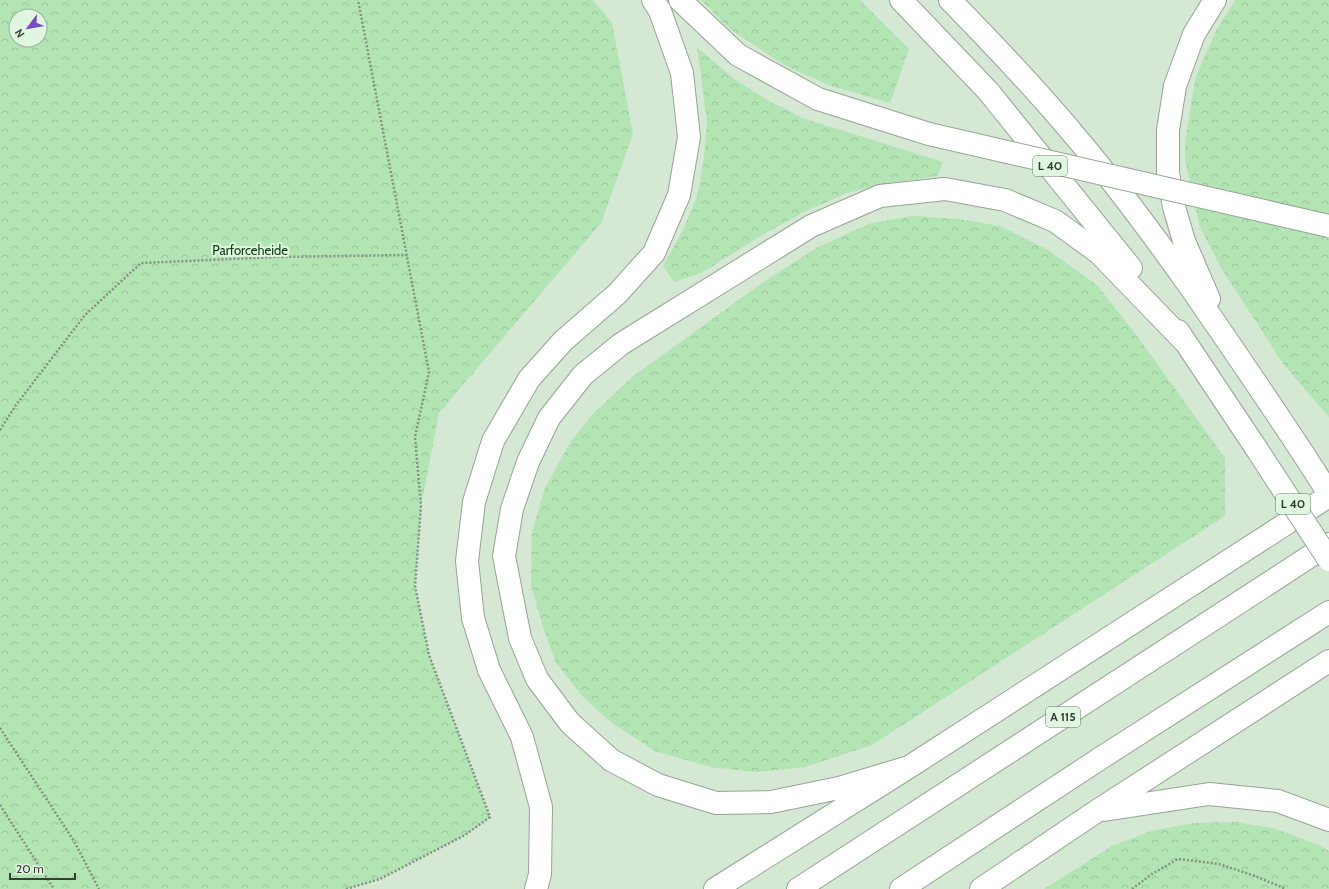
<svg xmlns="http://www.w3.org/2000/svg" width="1329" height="889" viewBox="0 0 1329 889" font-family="Cabin,sans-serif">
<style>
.forest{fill:url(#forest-crowns);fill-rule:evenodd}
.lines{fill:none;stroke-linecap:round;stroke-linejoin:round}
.highway-casing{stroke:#93a693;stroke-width:24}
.path{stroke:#849284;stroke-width:2.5;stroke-dasharray:2 2;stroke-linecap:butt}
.highway{stroke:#fff;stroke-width:22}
.highway-bridge-casing{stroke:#93a693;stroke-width:24;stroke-linecap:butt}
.highway-bridge{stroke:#fff;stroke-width:22}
.labels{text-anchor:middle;stroke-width:4;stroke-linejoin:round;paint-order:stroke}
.shield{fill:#e1f6e1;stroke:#697469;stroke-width:1}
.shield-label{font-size:12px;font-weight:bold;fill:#353d35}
.park-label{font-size:13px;fill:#0e4214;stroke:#e1f6e1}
</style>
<defs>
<pattern id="forest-crowns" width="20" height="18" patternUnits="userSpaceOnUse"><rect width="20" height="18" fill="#b3e4b3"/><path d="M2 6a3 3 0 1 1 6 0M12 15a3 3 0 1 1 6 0" fill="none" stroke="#9bc49b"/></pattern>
</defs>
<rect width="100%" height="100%" fill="#d4e8d4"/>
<path class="forest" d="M 0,0 L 593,0 L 612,23 L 633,134 L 601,223 L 439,413 L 421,506 L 415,586 L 429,655 L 490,817 L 465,835 L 380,879 L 346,889 L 0,889 ZM 16,16 L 40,16 L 40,40 L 16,40 Z
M 701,0 L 860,0 L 909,49 L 890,103 L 831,86 L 786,66 L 730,29 Z
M 1235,0 L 1329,0 L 1329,417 L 1284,365 L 1221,268 L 1200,227 L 1185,161 L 1185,144 L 1191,104 L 1196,76 L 1216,31 Z
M 697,47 L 734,79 L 771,102 L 805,119 L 943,162 L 937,176 L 880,185 L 847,193 L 808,210 L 762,235 L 703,272 L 674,282 L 663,266 L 683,230 L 697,197 L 704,158 L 707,121 Z
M 913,216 L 959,219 L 1000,226 L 1048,250 L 1097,285 L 1137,336 L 1225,458 L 1225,516 L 872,745 L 805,767 L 757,772 L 710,767 L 655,751 L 612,723 L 584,698 L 556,663 L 542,624 L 531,585 L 532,531 L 545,488 L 571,441 L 594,413 L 632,377 L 765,281 L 818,247 L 871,223 Z
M 1235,822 L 1276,829 L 1316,844 L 1329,851 L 1329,889 L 1044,889 L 1112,846 L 1151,831 L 1193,823 Z"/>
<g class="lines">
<g class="highway-casing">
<path id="highway" d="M 680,0 L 738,55 L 818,99 L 929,134
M 901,0 L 988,91 L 1131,268
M 950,0 C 993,44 1036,89 1075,136 C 1117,185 1154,236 1191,288 C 1238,356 1285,424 1329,494
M 1209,299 L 1184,241 L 1174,207 L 1168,173 L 1168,130 L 1175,86 L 1194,34 L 1215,0
M 1178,331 L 1256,448
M 909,767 L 839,788 L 771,802 L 716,803 L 658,785 L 611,760 L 570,723 L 537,679 L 520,638 L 504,556 L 512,509 L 528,462 L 549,418 L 583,375 L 621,344 L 811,226 L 880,196 L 945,189 L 1005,200 L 1055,221 L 1099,253 L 1186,343
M 1104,810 L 1209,794 L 1278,801 L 1329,820
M 536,889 L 540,874 L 541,807 L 522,737 L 489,670 L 473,618 L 467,561 L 474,502 L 493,441 L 529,379 L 563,341 L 617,294 L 654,253 L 679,195 L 689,137 L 682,73 L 660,11 L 653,0
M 715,889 L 909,767 L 1329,496
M 798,889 L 1329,544
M 901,889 L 1104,756 L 1329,612
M 981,889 L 1097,811 L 1329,661"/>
</g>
<path class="path" d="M 0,430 L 16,405 L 85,315 L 141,263 L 278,257 L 407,255
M 0,728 L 74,841 L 99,889
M 0,805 L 54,889
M 346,889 L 380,879 L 465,835 L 490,817 L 429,655 L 415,586 L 421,506 L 415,437 L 429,372 L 358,0
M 1132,889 L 1152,874 L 1178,859 L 1219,864 L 1255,876 L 1286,889"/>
<use href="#highway" class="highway"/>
<g class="highway-bridge-casing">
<path id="highway-bridge" d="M 929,134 L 1329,226
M 1256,448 L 1329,560"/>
</g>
<use href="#highway-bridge" class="highway-bridge"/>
</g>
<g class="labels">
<g class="shield">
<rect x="1033" y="156" width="34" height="20" rx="3"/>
<rect x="1276" y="494" width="34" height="20" rx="3"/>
<rect x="1046" y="707" width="34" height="20" rx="3"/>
</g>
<g class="shield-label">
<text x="1050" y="170">L 40</text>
<text x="1293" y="508">L 40</text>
<text x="1063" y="721">A 115</text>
</g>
<g class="park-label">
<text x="250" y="255">Parforceheide</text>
</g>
</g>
<g transform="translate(28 28) rotate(238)"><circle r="19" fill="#e1f6e1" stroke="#9cac9c"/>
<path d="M0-3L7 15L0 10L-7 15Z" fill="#754cc5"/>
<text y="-6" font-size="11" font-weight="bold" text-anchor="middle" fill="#353d35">N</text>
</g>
<path d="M10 873v6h65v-6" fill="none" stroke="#353d35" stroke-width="2"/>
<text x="16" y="873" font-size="12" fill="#353d35" stroke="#e1f6e1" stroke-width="3" paint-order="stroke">20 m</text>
</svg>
